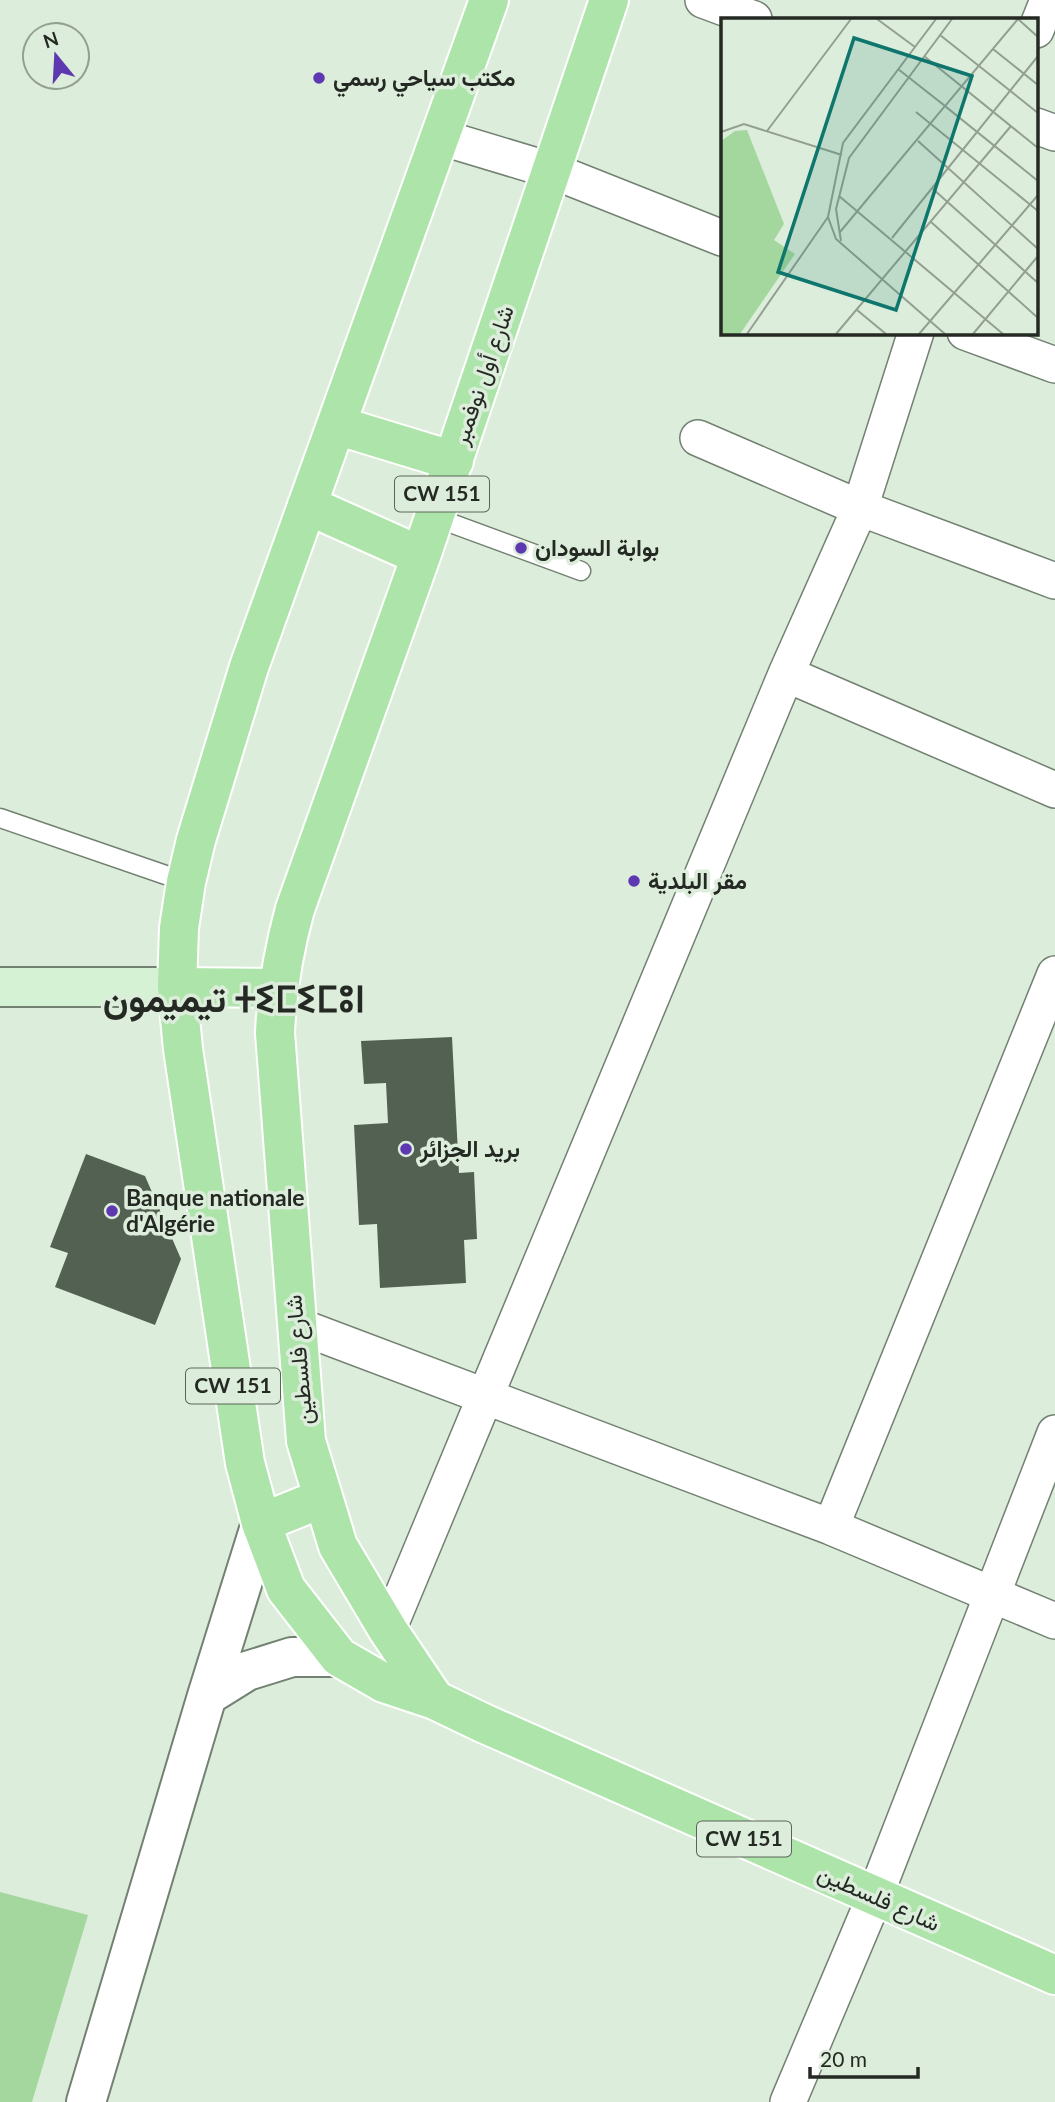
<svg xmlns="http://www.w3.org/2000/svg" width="1055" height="2102" viewBox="0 0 1055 2102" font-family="Lato,Vazirmatn,'Noto Sans Tifinagh',sans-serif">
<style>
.green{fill:#a3d79e}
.building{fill:#536152}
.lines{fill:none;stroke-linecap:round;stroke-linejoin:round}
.service-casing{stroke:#728171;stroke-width:21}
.minor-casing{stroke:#728171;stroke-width:38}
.tertiary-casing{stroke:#728171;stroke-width:42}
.secondary-casing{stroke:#728171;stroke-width:42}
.primary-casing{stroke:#fff;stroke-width:42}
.service{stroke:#fff;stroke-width:18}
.minor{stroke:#fff;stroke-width:35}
.tertiary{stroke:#fff;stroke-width:38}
.secondary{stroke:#d6f2d4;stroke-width:38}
.primary{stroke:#ade4a9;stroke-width:38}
.poi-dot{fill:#5e38b0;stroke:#ddeddb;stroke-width:2.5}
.labels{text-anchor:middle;stroke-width:7;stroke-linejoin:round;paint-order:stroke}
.shield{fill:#ddeddb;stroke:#5c645a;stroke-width:2}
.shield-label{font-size:21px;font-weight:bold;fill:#242a23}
.poi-label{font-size:23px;font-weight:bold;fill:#242a23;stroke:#ddeddb;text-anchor:start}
.street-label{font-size:23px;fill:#242a23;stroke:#ddeddb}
.town-label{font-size:37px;font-weight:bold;fill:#242a23;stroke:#ddeddb}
.inset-road{fill:none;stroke:#939f91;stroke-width:2}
.view{fill:#0f766e;fill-opacity:0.15;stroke:#0f766e;stroke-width:3.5}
.inset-edge{fill:none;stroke:#242a23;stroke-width:3.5}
</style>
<rect width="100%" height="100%" fill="#ddeddb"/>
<path class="green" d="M 0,1892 L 88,1915 L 32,2102 L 0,2102 Z"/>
<path class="building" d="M 452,1037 L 459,1173 L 474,1172 L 477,1239 L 464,1240 L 466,1283 L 380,1288 L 377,1224 L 359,1225 L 354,1125 L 388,1123 L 386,1083 L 364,1084 L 361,1041 Z
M 86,1154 L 145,1176 L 181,1259 L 155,1325 L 55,1287 L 68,1253 L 50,1247 Z"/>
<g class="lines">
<g class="service-casing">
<path id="service" d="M 434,517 L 581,571
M 0,818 L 186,882"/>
</g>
<g class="minor-casing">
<path id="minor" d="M 703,0 L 754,19
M 1036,30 L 1048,0
M 1036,126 L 1055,133
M 440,137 L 553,171 L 722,238
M 965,332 L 1055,365
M 698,438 L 860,508 L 1055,581
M 786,674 L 1055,790
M 296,1325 L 831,1527 L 1055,1621
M 831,1527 L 1055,974
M 388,1630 L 786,674 L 860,508 L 916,332
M 788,2102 L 875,1896 L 1055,1433"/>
</g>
<g class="tertiary-casing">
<path id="tertiary" d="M 207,1696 L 247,1671 L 292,1657 L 339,1657
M 86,2102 L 207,1696 L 261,1523"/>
</g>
<g class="secondary-casing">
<path id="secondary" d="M 0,987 L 177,987"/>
</g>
<g class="primary-casing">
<path id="primary" d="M 489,0 L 249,667 L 196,840 L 186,882 L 179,928 L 177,987 L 183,1049 L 245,1463 L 261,1523 L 286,1589 L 339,1657 L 384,1683 L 435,1700 L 483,1723 L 1055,1975
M 336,425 L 454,461
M 307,505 L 421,556
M 177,987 L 277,988
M 261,1523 L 323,1498
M 435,1700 L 388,1630 L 338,1546 L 306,1441 L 275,1033 C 277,989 283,952 295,909 L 421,556 L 609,0"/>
</g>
<use href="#service" class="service"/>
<use href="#minor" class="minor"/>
<use href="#tertiary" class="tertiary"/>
<use href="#secondary" class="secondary"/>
<use href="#primary" class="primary"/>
</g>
<g class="poi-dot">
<circle cx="319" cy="78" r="7"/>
<circle cx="521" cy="548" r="7"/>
<circle cx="634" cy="881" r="7"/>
<circle cx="406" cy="1149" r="7"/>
<circle cx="112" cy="1211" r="7"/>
</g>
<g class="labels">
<g class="shield">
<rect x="395" y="476.5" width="94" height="35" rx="5"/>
<rect x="186" y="1368.5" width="94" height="35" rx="5"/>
<rect x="697" y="1821.5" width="94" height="35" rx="5"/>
</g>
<g class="shield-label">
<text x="442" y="501">CW 151</text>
<text x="233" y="1393">CW 151</text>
<text x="744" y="1846">CW 151</text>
</g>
<g class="poi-label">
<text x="333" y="86">مكتب سياحي رسمي</text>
<text x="535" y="556">بوابة السودان</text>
<text x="648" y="889">مقر البلدية</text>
<text x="420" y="1157">بريد الجزائر</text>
<text x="126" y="1206">Banque nationale<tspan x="126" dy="26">d'Algérie</tspan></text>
</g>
<g class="street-label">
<text transform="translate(483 375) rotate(-71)" y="8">شارع أول نوفمبر</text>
<text transform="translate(299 1360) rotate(-95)" y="8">شارع فلسطين</text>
<text transform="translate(879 1898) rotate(24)" y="8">شارع فلسطين</text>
</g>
<g class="town-label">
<text x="234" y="1012">تيميمون ⵜⵉⵎⵉⵎⵓⵏ</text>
</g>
</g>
<g transform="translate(721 18)">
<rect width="317" height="317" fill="#ddeddb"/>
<path d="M 26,112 L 63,206 L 53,222 L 74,236 L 19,316 L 0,316 L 0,123 L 14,113 Z" fill="#a3d79e"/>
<path class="inset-road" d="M 156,1 L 194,29M 215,1 L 122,125 L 107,199 L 115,221 L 224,316M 297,1 L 224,88 L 317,163M 297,1 L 317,19M 219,17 L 317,95M 272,31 L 317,67M 203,38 L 317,130M 195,94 L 317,193M 46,113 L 130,1M 0,114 L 23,106 L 121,137M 197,123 L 317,231M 212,171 L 317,265M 118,178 L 282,316M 210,204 L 317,300M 119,214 L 224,88 L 177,51M 171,220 L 317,38M 120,223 L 115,191 L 128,140 L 231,1M 136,292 L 165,316M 26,316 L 107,199M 115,316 L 290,108M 198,316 L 317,177M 252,316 L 317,238"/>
<path class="view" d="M 133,20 L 251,58 L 175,292 L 57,254 Z"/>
<rect width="317" height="317" class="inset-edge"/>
</g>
<g transform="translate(56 56) rotate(342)"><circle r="33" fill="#ddeddb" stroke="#939f91" stroke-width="2"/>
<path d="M0-5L12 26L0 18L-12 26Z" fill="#5e38b0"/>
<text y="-10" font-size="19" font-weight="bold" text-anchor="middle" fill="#242a23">N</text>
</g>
<path d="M810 2067v10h108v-10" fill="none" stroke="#242a23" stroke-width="3.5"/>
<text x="820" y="2067" font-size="21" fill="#242a23" stroke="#ddeddb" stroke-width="5" paint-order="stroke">20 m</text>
</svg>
